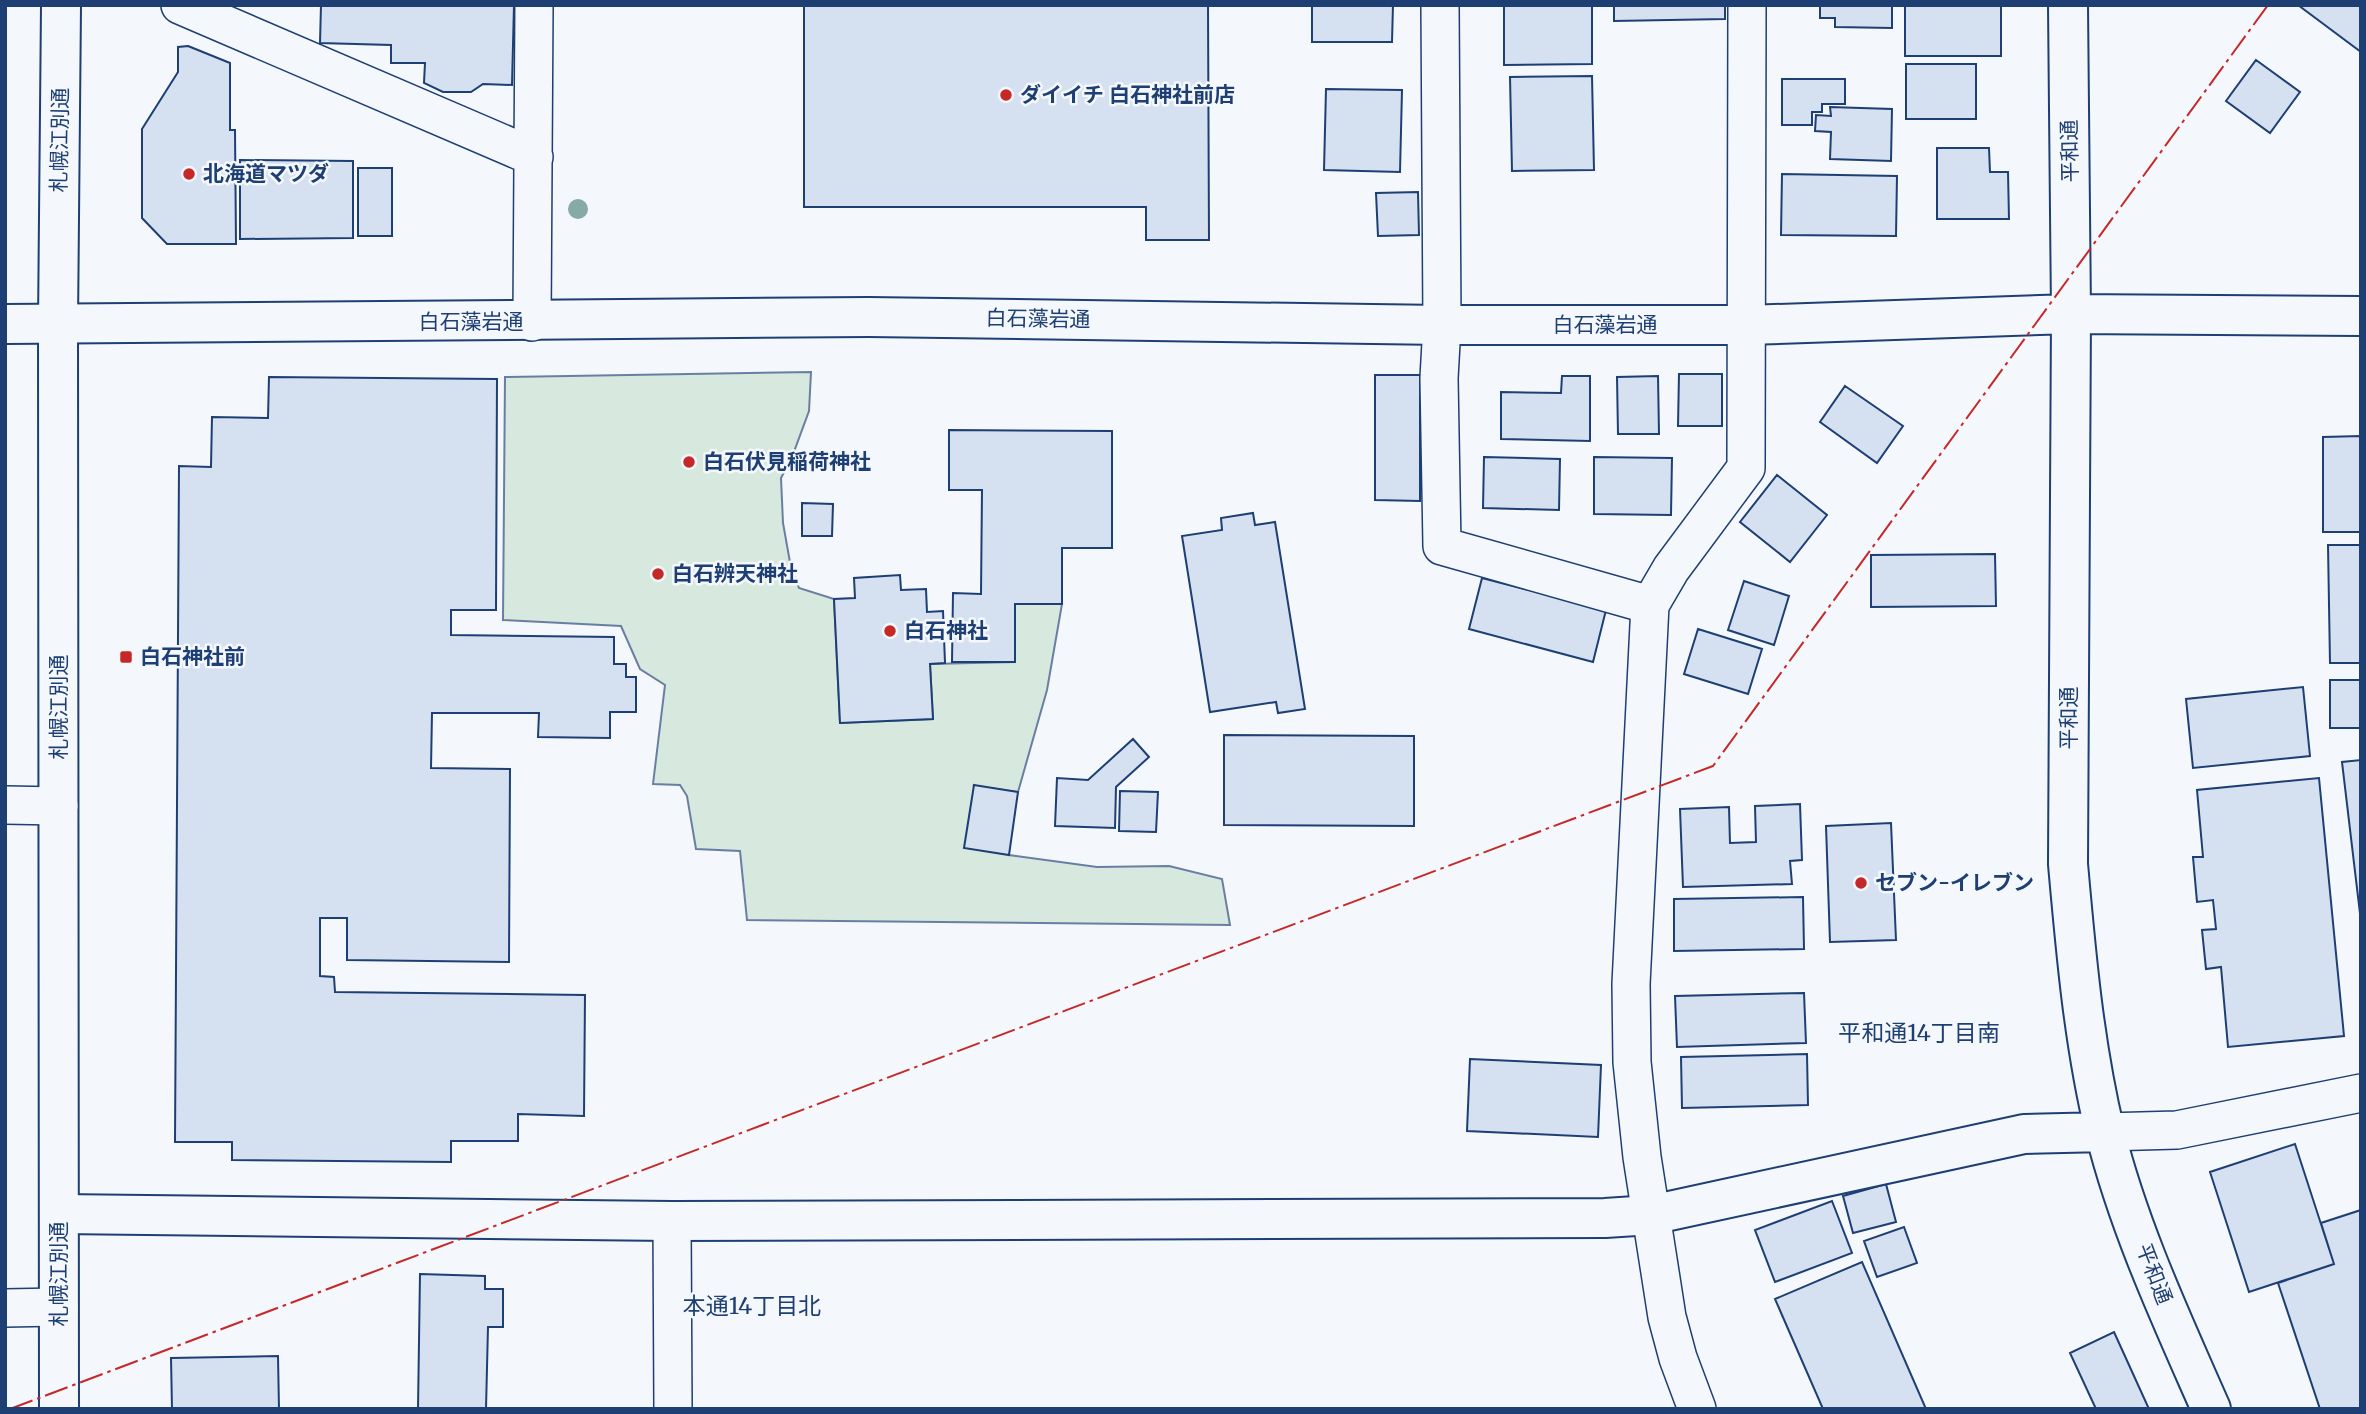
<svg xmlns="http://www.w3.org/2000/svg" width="2366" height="1414" viewBox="0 0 2366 1414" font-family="Merriweather,'Noto Sans JP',serif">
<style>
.green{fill:#d7e8df;stroke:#687fa3;stroke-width:2}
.building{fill:#d5e0f0;stroke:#1d3f73;stroke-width:2}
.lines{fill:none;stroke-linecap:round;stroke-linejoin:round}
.street-casing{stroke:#1d3f73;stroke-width:40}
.secondary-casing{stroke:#1d3f73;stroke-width:42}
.highway-casing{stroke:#1d3f73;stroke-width:42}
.street{stroke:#f4f7fb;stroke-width:37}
.secondary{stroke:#f4f7fb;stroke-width:38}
.highway{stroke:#f4f7fb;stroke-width:38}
.power{stroke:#c62828;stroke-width:2;stroke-dasharray:24 5 3.5 5;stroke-linecap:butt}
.tree{fill:#86aba6}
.poi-dot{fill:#c62828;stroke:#f4f7fb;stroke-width:2.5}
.labels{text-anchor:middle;stroke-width:5;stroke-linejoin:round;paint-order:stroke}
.poi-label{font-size:21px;font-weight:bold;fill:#1d3f73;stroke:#f4f7fb;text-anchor:start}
.street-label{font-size:21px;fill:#1d3f73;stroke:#f4f7fb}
.neighbourhood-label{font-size:23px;fill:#1d3f73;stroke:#f4f7fb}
</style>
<rect width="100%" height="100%" fill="#f4f7fb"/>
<path class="green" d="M 811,372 L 809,411 L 792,457 L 781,478 L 783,523 L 791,568 L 799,588 L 834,599 L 840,723 L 933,719 L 930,664 L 1015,662 L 1015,604 L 1062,604 L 1047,690 L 1018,792 L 974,786 L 1009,855 L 1097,867 L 1169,866 L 1222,879 L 1230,925 L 747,920 L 740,851 L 696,849 L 687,796 L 680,785 L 653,784 L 665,685 L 640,669 L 621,626 L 503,620 L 505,377 Z"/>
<path class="building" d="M 321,5 L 514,5 L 512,85 L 483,84 L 471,92 L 443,92 L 424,83 L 425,63 L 391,63 L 391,45 L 320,43 Z
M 804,5 L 1208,5 L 1209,240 L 1146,240 L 1146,207 L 804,207 Z
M 1312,5 L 1393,5 L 1392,42 L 1312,42 Z
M 1504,5 L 1592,5 L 1592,64 L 1504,65 Z
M 1614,5 L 1725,5 L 1725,19 L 1614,21 Z
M 1820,5 L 1892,5 L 1892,28 L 1835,27 L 1835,18 L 1820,18 Z
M 1905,5 L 2001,5 L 2001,56 L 1905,56 Z
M 2298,5 L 2361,5 L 2361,52 Z
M 188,46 L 230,63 L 230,130 L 235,130 L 236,244 L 167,244 L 142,218 L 142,129 L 178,72 L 178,47 Z
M 2256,60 L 2300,92 L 2270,133 L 2226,101 Z
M 1906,64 L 1976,64 L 1976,119 L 1906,119 Z
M 1592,76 L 1594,170 L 1512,171 L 1510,77 Z
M 1782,79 L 1845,79 L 1845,104 L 1822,104 L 1822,112 L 1812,112 L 1812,125 L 1782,125 Z
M 1326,89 L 1402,90 L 1400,172 L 1324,170 Z
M 1830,107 L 1892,109 L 1891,161 L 1830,159 L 1831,132 L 1815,131 L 1816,115 L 1831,116 Z
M 1937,148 L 1989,148 L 1990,172 L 2008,172 L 2009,219 L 1937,219 Z
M 240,160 L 353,161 L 353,238 L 240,239 Z
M 358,168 L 392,168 L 392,236 L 358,236 Z
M 1782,174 L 1897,176 L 1896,236 L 1781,235 Z
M 1418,192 L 1419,235 L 1378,236 L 1376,193 Z
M 1679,374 L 1722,374 L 1722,426 L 1678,426 Z
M 1375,375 L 1420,375 L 1420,501 L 1375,500 Z
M 1562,376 L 1590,376 L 1590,441 L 1501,439 L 1501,392 L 1561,393 Z
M 1658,376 L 1659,434 L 1618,434 L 1617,377 Z
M 269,377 L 497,379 L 496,610 L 451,610 L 451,635 L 614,637 L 614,664 L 626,664 L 626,677 L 636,677 L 636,712 L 610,712 L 610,738 L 538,737 L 539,713 L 432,713 L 431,768 L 510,769 L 509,962 L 347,960 L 347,918 L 320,918 L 320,976 L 334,977 L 335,992 L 585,995 L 584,1116 L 518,1114 L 518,1141 L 451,1141 L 451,1162 L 232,1160 L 232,1142 L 175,1142 L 179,466 L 211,467 L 212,417 L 268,418 Z
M 1845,386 L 1903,426 L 1877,463 L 1820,422 Z
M 949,430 L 1112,431 L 1112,548 L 1062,548 L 1062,604 L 1015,604 L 1015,662 L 952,662 L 953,593 L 981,594 L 982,490 L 949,490 Z
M 2361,436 L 2361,532 L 2323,532 L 2323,437 Z
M 1484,457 L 1560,459 L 1559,510 L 1483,508 Z
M 1594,457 L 1672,458 L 1671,515 L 1594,514 Z
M 1777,475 L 1827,515 L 1790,562 L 1740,522 Z
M 802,503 L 833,504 L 832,536 L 802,536 Z
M 1253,513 L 1255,525 L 1275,522 L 1305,709 L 1278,713 L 1276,702 L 1210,712 L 1182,536 L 1222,530 L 1221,518 Z
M 2328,545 L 2361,545 L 2361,663 L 2330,663 Z
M 1995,554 L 1996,606 L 1871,607 L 1871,555 Z
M 900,575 L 901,590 L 926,589 L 927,612 L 943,611 L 945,663 L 930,664 L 933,719 L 840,723 L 834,599 L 855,598 L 854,578 Z
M 1482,578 L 1606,610 L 1593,662 L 1469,629 Z
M 1744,581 L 1789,596 L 1774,645 L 1728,630 Z
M 1698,629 L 1762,649 L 1748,694 L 1684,674 Z
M 2330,680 L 2361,680 L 2361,728 L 2330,728 Z
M 2303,687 L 2310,756 L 2193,768 L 2186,699 Z
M 1224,735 L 1414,736 L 1414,826 L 1224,825 Z
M 1133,739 L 1149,757 L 1116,787 L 1115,828 L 1055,826 L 1057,778 L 1088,780 Z
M 2361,760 L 2361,922 L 2342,762 Z
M 2319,778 L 2344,1036 L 2228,1047 L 2221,967 L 2206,969 L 2202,930 L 2216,929 L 2213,900 L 2197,902 L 2193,857 L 2203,857 L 2197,790 Z
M 974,785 L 1018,792 L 1009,855 L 964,848 Z
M 1120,791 L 1158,792 L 1156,832 L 1119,831 Z
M 1800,804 L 1802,860 L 1790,861 L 1792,884 L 1683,887 L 1680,809 L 1729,807 L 1730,843 L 1756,842 L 1755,806 Z
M 1891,823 L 1896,940 L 1830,942 L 1826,826 Z
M 1803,897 L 1804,949 L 1674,951 L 1674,899 Z
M 1804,993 L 1806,1043 L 1677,1047 L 1675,996 Z
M 1807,1054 L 1808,1105 L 1682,1108 L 1681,1057 Z
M 1470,1059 L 1601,1065 L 1598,1137 L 1467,1131 Z
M 2295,1144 L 2334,1264 L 2249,1292 L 2210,1172 Z
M 1886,1184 L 1896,1222 L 1853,1233 L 1843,1196 Z
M 1832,1201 L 1852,1253 L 1775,1282 L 1755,1230 Z
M 2361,1210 L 2361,1409 L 2320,1409 L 2278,1283 L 2334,1264 L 2321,1223 Z
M 1904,1227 L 1917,1263 L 1877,1277 L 1864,1241 Z
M 1862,1262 L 1926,1409 L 1823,1409 L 1775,1299 Z
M 420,1274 L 485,1276 L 485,1289 L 503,1289 L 503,1327 L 488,1327 L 486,1409 L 418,1409 Z
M 2114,1332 L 2149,1409 L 2096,1409 L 2070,1353 Z
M 278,1356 L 279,1409 L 172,1409 L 171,1358 Z"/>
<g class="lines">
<g class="street-casing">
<path id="street" d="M 180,5 L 534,157
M 1440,5 L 1442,325 L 1439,378 L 1442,546 L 1650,605
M 532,322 L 534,5
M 5,805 L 59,806
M 2105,1132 L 2177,1130 L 2361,1093
M 672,1221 L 673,1409
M 5,1308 L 59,1307
M 1697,1409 L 1678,1358 L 1667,1317 L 1642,1157 L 1632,1062 L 1631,984 L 1650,605 L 1671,569 L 1746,468 L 1747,5"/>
</g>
<g class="secondary-casing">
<path id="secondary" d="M 2068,5 L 2071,314 L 2068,864 C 2076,954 2084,1045 2105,1132 C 2129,1228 2171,1318 2211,1409
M 5,324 L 869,317 L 1442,325 L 1747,325 L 2071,314 L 2361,316
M 59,1214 L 672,1221 L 1605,1218 L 1651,1215 L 2024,1134 L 2105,1132"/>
</g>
<g class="highway-casing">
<path id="highway" d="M 59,1409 L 58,324 L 61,5"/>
</g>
<use href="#street" class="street"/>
<use href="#secondary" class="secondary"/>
<use href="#highway" class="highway"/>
<path class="power" d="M 10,1409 L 1713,766 L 2268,5"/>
</g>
<circle class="tree" cx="578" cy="209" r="10"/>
<g class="poi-dot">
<circle cx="1006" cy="95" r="7"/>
<circle cx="189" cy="174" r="7"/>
<circle cx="689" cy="462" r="7"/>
<circle cx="658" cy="574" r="7"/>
<circle cx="890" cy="631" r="7"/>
<rect x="119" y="650" width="14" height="14" rx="3.5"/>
<circle cx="1861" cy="883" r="7"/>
</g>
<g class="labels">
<g class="poi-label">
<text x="1020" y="102">ダイイチ 白石神社前店</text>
<text x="203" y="181">北海道マツダ</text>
<text x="703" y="469">白石伏見稲荷神社</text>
<text x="672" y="581">白石辨天神社</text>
<text x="904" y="638">白石神社</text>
<text x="140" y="664">白石神社前</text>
<text x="1875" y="890">セブン-イレブン</text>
</g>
<g class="street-label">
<text transform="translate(60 140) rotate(-89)" y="7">札幌江別通</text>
<text transform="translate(2070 151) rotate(-91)" y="7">平和通</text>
<text transform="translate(1038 319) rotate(1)" y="7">白石藻岩通</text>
<text x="471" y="329">白石藻岩通</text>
<text x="1605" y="332">白石藻岩通</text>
<text transform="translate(59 707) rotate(-90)" y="7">札幌江別通</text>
<text transform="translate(2069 718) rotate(-90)" y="7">平和通</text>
<text transform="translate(59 1274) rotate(-90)" y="7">札幌江別通</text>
<text transform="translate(2154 1274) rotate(69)" y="7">平和通</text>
</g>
<g class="neighbourhood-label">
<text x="1919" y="1041">平和通14丁目南</text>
<text x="752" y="1314">本通14丁目北</text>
</g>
</g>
<rect width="2366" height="1414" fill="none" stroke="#1d3f73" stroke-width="14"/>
</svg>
